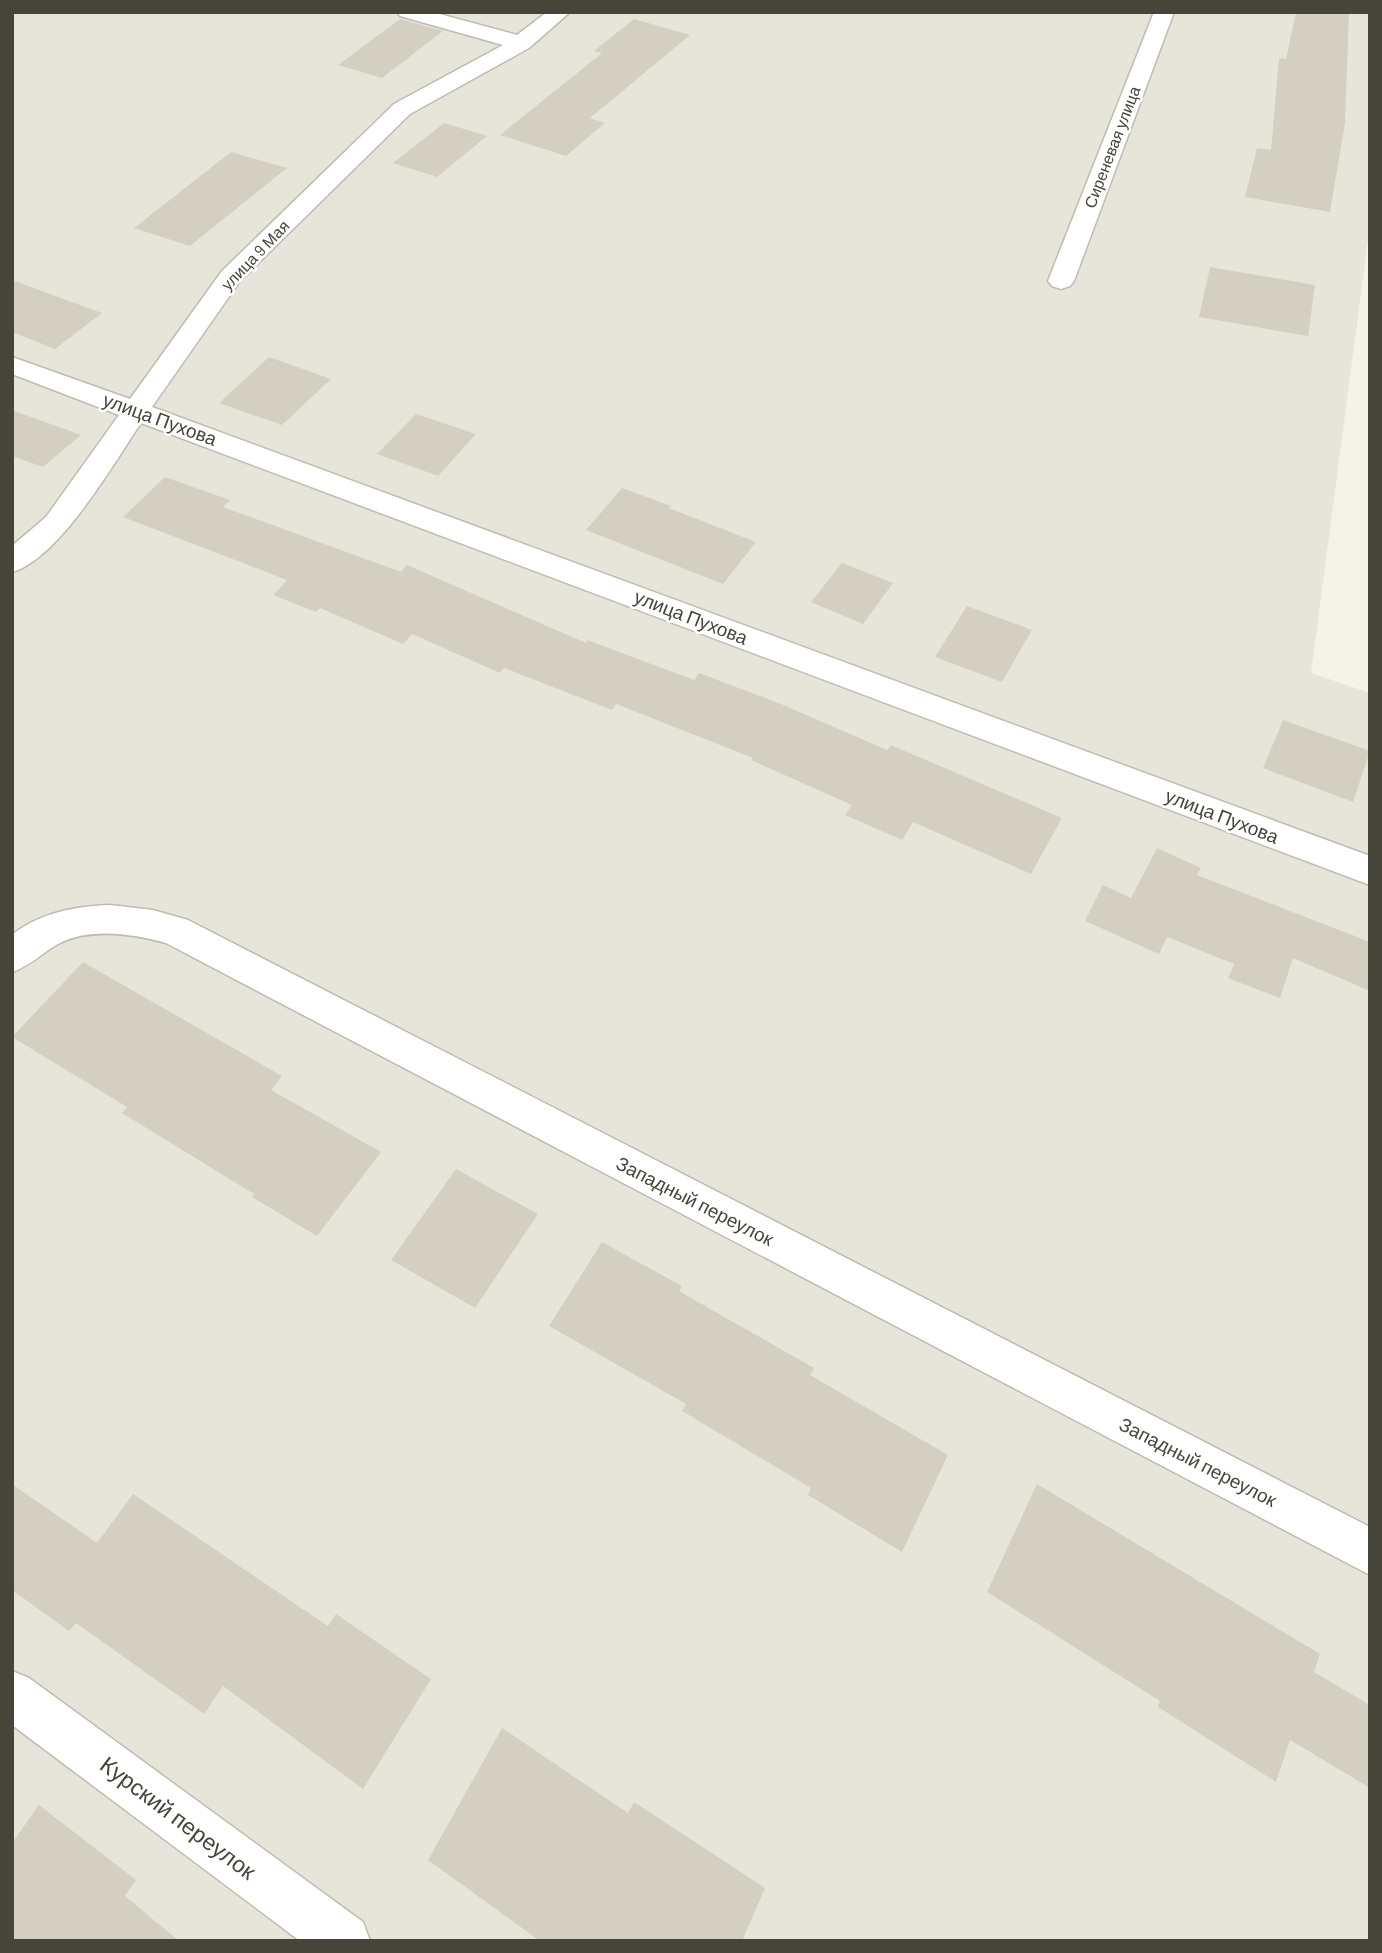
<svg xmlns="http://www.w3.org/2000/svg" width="1382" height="1953" viewBox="0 0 1382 1953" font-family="Barlow,sans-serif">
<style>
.residential{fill:#e7e5d9}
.building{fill:#d4d0c1}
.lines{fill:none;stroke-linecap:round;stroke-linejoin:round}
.minor-casing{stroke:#bebcae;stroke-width:3}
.minor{fill:#fff;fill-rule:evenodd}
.labels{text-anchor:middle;stroke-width:5;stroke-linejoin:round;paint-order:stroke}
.far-street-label{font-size:16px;fill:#474439;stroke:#fff}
.street-label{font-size:19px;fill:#474439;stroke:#fff}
.near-street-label{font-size:23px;fill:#474439;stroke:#fff}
</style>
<rect width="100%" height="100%" fill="#f3f3ea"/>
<path class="residential" d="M 12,12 L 1370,12 L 1370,225 L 1311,673 L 1370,693 L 1370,1941 L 12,1941 Z"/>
<path class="building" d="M 1296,12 L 1349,12 L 1345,123 L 1330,212 L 1245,197 L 1257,148 L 1271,150 L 1279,58 L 1286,59 Z
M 400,19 L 443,31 L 382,78 L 338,65 Z
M 634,19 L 690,35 L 590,118 L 605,123 L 566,156 L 500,135 L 602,53 L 594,51 Z
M 444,123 L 487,136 L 437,177 L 393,163 Z
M 231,152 L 287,168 L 190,246 L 134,228 Z
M 1210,267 L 1315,285 L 1308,336 L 1199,317 Z
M 12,280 L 50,294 L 102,313 L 55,349 L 12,332 Z
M 269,357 L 331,379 L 282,425 L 219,403 Z
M 12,410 L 81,435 L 43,467 L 12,456 Z
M 416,414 L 476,434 L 438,476 L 377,454 Z
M 165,477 L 230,500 L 223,507 L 401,572 L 407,565 L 586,643 L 587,640 L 694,680 L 699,673 L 781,704 L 887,750 L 891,745 L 1062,818 L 1031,874 L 913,822 L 902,840 L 845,815 L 852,805 L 751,760 L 753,758 L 616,704 L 612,710 L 504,668 L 500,673 L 412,634 L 403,644 L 320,608 L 316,612 L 273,595 L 287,580 L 123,517 Z
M 622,488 L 671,506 L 669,508 L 756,542 L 723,584 L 586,530 Z
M 842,563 L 893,583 L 863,624 L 811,602 Z
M 967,606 L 1032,630 L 1002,682 L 935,657 Z
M 1283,720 L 1370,751 L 1353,802 L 1263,768 Z
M 1157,848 L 1201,868 L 1197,875 L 1370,942 L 1370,991 L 1293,958 L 1280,998 L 1228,978 L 1234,964 L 1167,937 L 1159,954 L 1085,921 L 1103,885 L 1131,898 Z
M 83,962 L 282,1076 L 271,1090 L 381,1152 L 317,1236 L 252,1197 L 254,1194 L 122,1113 L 127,1107 L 12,1037 Z
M 456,1169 L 538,1214 L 475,1308 L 391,1260 Z
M 602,1242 L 682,1286 L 679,1291 L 814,1368 L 810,1375 L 948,1455 L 902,1552 L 808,1495 L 811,1488 L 682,1411 L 686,1404 L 549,1326 Z
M 12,1484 L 97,1543 L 133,1494 L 328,1626 L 336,1614 L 431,1679 L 363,1789 L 223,1686 L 204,1714 L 76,1623 L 69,1631 L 12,1590 Z
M 1037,1484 L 1320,1654 L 1314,1672 L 1370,1705 L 1370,1788 L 1290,1740 L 1276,1782 L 1158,1707 L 1160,1701 L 987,1592 Z
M 502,1728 L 628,1813 L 634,1802 L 765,1888 L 742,1941 L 540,1941 L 428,1860 Z
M 39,1805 L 136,1880 L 125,1896 L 179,1941 L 12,1941 L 12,1843 Z"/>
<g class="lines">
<g class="minor-casing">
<path id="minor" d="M 397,12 L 432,12 L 517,35 L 547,12 L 570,12 L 529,48 L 410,114 L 240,281 L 152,407 L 1370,856 L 1370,885 L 141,423 C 114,463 59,559 12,572 L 12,546 L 46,517 L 119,415 L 12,374 L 12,357 L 130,399 L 222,271 L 394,104 L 503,45 L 400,16 Z
M 1154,12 L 1174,12 L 1074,281 L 1070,286 L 1061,289 L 1052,286 L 1048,281 Z
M 110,905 L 153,910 L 188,920 L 1370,1527 L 1370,1575 L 166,943 C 133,934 90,927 58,944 C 42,953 30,966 12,972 L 12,935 C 39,913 76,906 110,905 Z
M 12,1671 L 29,1678 L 363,1922 L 370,1941 L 300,1941 L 12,1725 Z"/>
</g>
<use href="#minor" class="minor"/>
</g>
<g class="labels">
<g class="far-street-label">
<text transform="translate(1112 147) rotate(-69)" y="6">Сиреневая улица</text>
<text transform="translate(255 255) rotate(-46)" y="6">улица 9 Мая</text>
</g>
<g class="street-label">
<text transform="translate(160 419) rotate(20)" y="7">улица Пухова</text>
<text transform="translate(691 617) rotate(21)" y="7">улица Пухова</text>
<text transform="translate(1222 816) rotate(21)" y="7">улица Пухова</text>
<text transform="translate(695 1201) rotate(27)" y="7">Западный переулок</text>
<text transform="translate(1198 1462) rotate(27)" y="7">Западный переулок</text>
</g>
<g class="near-street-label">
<text transform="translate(178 1818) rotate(37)" y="8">Курский переулок</text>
</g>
</g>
<rect width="1382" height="1953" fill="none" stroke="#474439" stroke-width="28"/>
</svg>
